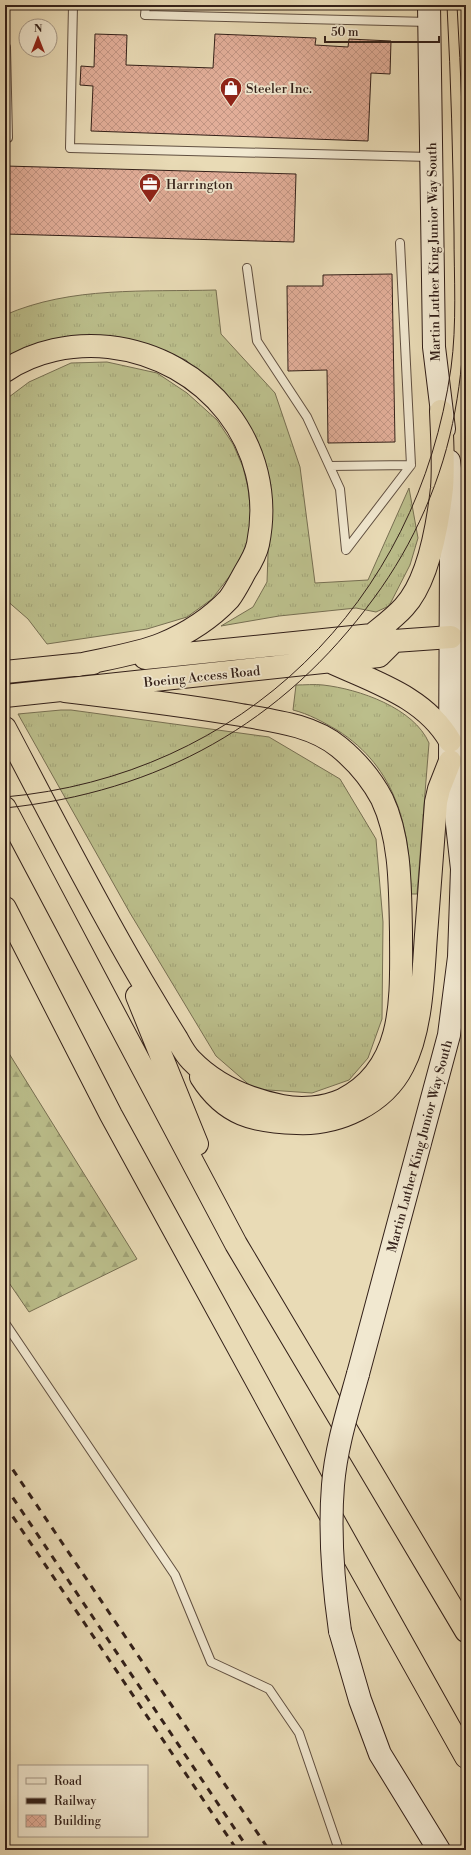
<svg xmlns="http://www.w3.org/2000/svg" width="471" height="1855" viewBox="0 0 471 1855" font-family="'Libre Bodoni',serif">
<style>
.grass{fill:url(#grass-tufts);stroke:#776f52}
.forest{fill:url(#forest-firs);stroke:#776f52}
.building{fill:url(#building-cross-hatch);stroke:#332019}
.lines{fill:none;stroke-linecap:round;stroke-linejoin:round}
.lane-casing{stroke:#604f40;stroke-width:10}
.secondary-casing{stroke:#332019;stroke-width:24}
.highway-casing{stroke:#332019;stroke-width:24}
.lane{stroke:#f1e8d0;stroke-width:8}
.secondary{stroke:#f1e8d0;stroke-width:22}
.highway{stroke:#e9dbb6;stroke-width:22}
.tram{stroke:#332019;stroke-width:1}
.rail{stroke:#332019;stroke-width:3;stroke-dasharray:7 7;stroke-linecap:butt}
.secondary-bridge-casing{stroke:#332019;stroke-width:24;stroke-linecap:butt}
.secondary-bridge{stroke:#f1e8d0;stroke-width:22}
.labels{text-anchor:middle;stroke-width:3.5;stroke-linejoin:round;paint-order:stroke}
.poi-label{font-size:13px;fill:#332019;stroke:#f1e8d0;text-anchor:start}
.street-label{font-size:13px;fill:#332019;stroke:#f1e8d0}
</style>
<defs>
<pattern id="grass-tufts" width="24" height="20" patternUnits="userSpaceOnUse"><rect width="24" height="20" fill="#bbbe8b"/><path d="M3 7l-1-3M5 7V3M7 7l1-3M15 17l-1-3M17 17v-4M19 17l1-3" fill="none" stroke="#a1a377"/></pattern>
<pattern id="forest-firs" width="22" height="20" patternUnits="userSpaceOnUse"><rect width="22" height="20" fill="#bbbe8b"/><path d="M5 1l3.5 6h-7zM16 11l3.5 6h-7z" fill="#a1a377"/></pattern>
<pattern id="building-cross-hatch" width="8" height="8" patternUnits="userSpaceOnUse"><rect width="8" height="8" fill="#e2ae99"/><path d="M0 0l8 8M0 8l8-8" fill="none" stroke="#c29583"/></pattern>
</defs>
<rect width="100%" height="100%" fill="#e9dbb6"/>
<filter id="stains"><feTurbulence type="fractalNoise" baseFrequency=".005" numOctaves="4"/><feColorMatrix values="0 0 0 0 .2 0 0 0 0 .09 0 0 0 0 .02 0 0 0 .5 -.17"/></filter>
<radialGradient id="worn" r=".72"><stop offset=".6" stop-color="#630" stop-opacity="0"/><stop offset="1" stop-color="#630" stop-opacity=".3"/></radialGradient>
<path class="grass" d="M 216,290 L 221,334 L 275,393 L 300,467 L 315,583 L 368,580 L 409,488 L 418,538 L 410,565 L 389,606 L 376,612 L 356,608 L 279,616 L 221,626 L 253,607 L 267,582 L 270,500 L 219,391 L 186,360 L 138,342 L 5,364 L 5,315 C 71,286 146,292 216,290 Z
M 107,362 L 157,373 L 187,393 L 217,420 L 233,444 L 243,467 L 248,488 L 251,514 L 248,543 L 232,573 L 212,599 L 187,617 L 147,629 L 47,644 L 28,619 L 5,599 L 5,400 L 29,382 L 71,363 Z
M 296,685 C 305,685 314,684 323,685 C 359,689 414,708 429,743 L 417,894 L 411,894 C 410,828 397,768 337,730 C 323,722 309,714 293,710 Z
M 61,710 L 71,710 L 269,737 L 340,779 L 376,839 L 383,922 L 382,1019 L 368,1058 L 349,1080 L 312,1093 L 254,1089 L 216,1056 L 130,913 L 18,714 Z"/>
<path class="forest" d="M 5,1047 L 137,1259 L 29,1312 L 5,1277 Z"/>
<path class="building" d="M 95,34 L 127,35 L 126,65 L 213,68 L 215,34 L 316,38 L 315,45 L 348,47 L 349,39 L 391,41 L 390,74 L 371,73 L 368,141 L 91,131 L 93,86 L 80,85 L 81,66 L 94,67 Z
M 5,166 L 296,174 L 294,242 L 5,234 Z
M 392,274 L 395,442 L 328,443 L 327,370 L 288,371 L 287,286 L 323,286 L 323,275 Z"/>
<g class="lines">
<g class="lane-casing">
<path id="lane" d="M 73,5 L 70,148 L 430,157
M 146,5 L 145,15 L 429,22
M 5,46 L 6,47 L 8,138 L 5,139
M 400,243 L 411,465
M 247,268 L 257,341 L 307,417 L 340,489 L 346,550 L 411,465 L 330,466
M 5,1323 L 175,1575 L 211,1662 L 269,1689 L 299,1733 L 339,1850"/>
</g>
<g class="secondary-casing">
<path id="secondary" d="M 429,5 L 434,347 L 444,429
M 358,1374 L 449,1035 L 459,957 L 462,869 L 450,761 L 451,559 L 453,492 L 449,461
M 340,1631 L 360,1700 L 380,1754 L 439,1850"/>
</g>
<g class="highway-casing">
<path id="highway" d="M 5,371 C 34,351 73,343 109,347 C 206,358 278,445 258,544 C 256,554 250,564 245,572 C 240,581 235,591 229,599 C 211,618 186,634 162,644 C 138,654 104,659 78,665
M 372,635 C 383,626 395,617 404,607 C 429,580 438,523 442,488 C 444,463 442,437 441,411
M 145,658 L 372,635 L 394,641 L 451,637
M 331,662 C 374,682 425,697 450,741
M 5,672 L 93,663
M 5,696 L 379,656 L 394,641
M 5,728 C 50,813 93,898 142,981 C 154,1001 165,1020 177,1039 C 181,1046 185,1054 191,1060 C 216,1086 247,1099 282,1106 C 301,1110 324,1108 342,1100 C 407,1068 401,994 401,932 C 400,889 401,839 382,799 C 372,780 356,761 339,747 C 312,725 275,721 241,715 C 183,705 124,698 65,691
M 5,808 L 236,1244 L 466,1631
M 5,908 L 111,1115 L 313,1484 L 466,1757
M 137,996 L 197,1144
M 201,1077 C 225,1115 254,1122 297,1123 C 338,1125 384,1104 403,1066 C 422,1030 423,976 426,935 C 429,891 433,847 436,802 L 439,789 L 450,761"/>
</g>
<use href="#lane" class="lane"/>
<use href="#secondary" class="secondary"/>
<use href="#highway" class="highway"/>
<path class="tram" d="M 5,797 C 242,776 418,603 451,368 C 457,324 454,278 454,233 C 453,157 451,81 447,5
M 5,808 C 159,792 282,724 374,598 C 414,544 443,478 455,411 C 467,346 466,281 465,216 C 464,146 461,75 457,5"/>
<path class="rail" d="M 5,1458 L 269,1850
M 5,1486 L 249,1850
M 5,1505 L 237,1850"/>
<g class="secondary-bridge-casing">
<path id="secondary-bridge" d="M 340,1631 C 333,1582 329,1534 333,1485 C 336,1447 348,1410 358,1374"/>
</g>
<use href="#secondary-bridge" class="secondary-bridge"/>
</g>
<defs>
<g id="shop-pin" transform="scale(1.15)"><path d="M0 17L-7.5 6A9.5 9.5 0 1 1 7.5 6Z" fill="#8f2418" stroke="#f1e8d0"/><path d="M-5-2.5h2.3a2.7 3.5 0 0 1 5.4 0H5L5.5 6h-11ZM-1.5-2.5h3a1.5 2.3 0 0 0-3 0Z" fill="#fff"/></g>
<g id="office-pin" transform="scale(1.15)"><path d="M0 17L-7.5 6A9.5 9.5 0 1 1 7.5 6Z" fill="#8f2418" stroke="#f1e8d0"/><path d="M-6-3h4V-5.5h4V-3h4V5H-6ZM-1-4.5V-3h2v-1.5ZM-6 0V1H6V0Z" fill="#fff"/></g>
</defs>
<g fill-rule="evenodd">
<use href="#shop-pin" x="231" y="88"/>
<use href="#office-pin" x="150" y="184"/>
</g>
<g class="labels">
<g class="poi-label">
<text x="246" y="93">Steeler Inc.</text>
<text x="166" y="189">Harrington</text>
</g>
<g class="street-label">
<text transform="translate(433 252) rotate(-91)" y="5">Martin Luther King Junior Way South</text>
<text transform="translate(202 676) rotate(-6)" y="5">Boeing Access Road</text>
<text transform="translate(419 1146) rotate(-75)" y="5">Martin Luther King Junior Way South</text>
</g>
</g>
<rect width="471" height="1855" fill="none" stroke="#e9dbb6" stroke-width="20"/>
<rect x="6" y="6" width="459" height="1843" fill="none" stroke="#332019" stroke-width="2"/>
<rect x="10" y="10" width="451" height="1835" fill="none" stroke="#332019"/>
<rect x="18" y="1765" width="130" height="72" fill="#f1e8d0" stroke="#a59887"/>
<rect x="26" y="1778" width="20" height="6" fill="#f1e8d0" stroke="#a59887"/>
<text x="54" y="1785" font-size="12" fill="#332019">Road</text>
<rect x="26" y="1798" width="20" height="6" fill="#332019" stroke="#a59887"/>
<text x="54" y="1805" font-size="12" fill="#332019">Railway</text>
<rect x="26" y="1815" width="20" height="12" fill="url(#building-cross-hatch)" stroke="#a59887"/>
<text x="54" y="1825" font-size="12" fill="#332019">Building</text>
<g transform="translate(38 38)"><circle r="19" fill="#f1e8d0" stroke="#a59887"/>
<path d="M0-3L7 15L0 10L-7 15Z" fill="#8f2418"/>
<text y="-6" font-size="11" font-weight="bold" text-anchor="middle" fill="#332019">N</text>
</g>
<path d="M325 36v6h114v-6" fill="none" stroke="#332019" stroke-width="2"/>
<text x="331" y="36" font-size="12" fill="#332019" stroke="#f1e8d0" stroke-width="3" paint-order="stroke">50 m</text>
<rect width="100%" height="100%" filter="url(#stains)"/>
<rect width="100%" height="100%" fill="url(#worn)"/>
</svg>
